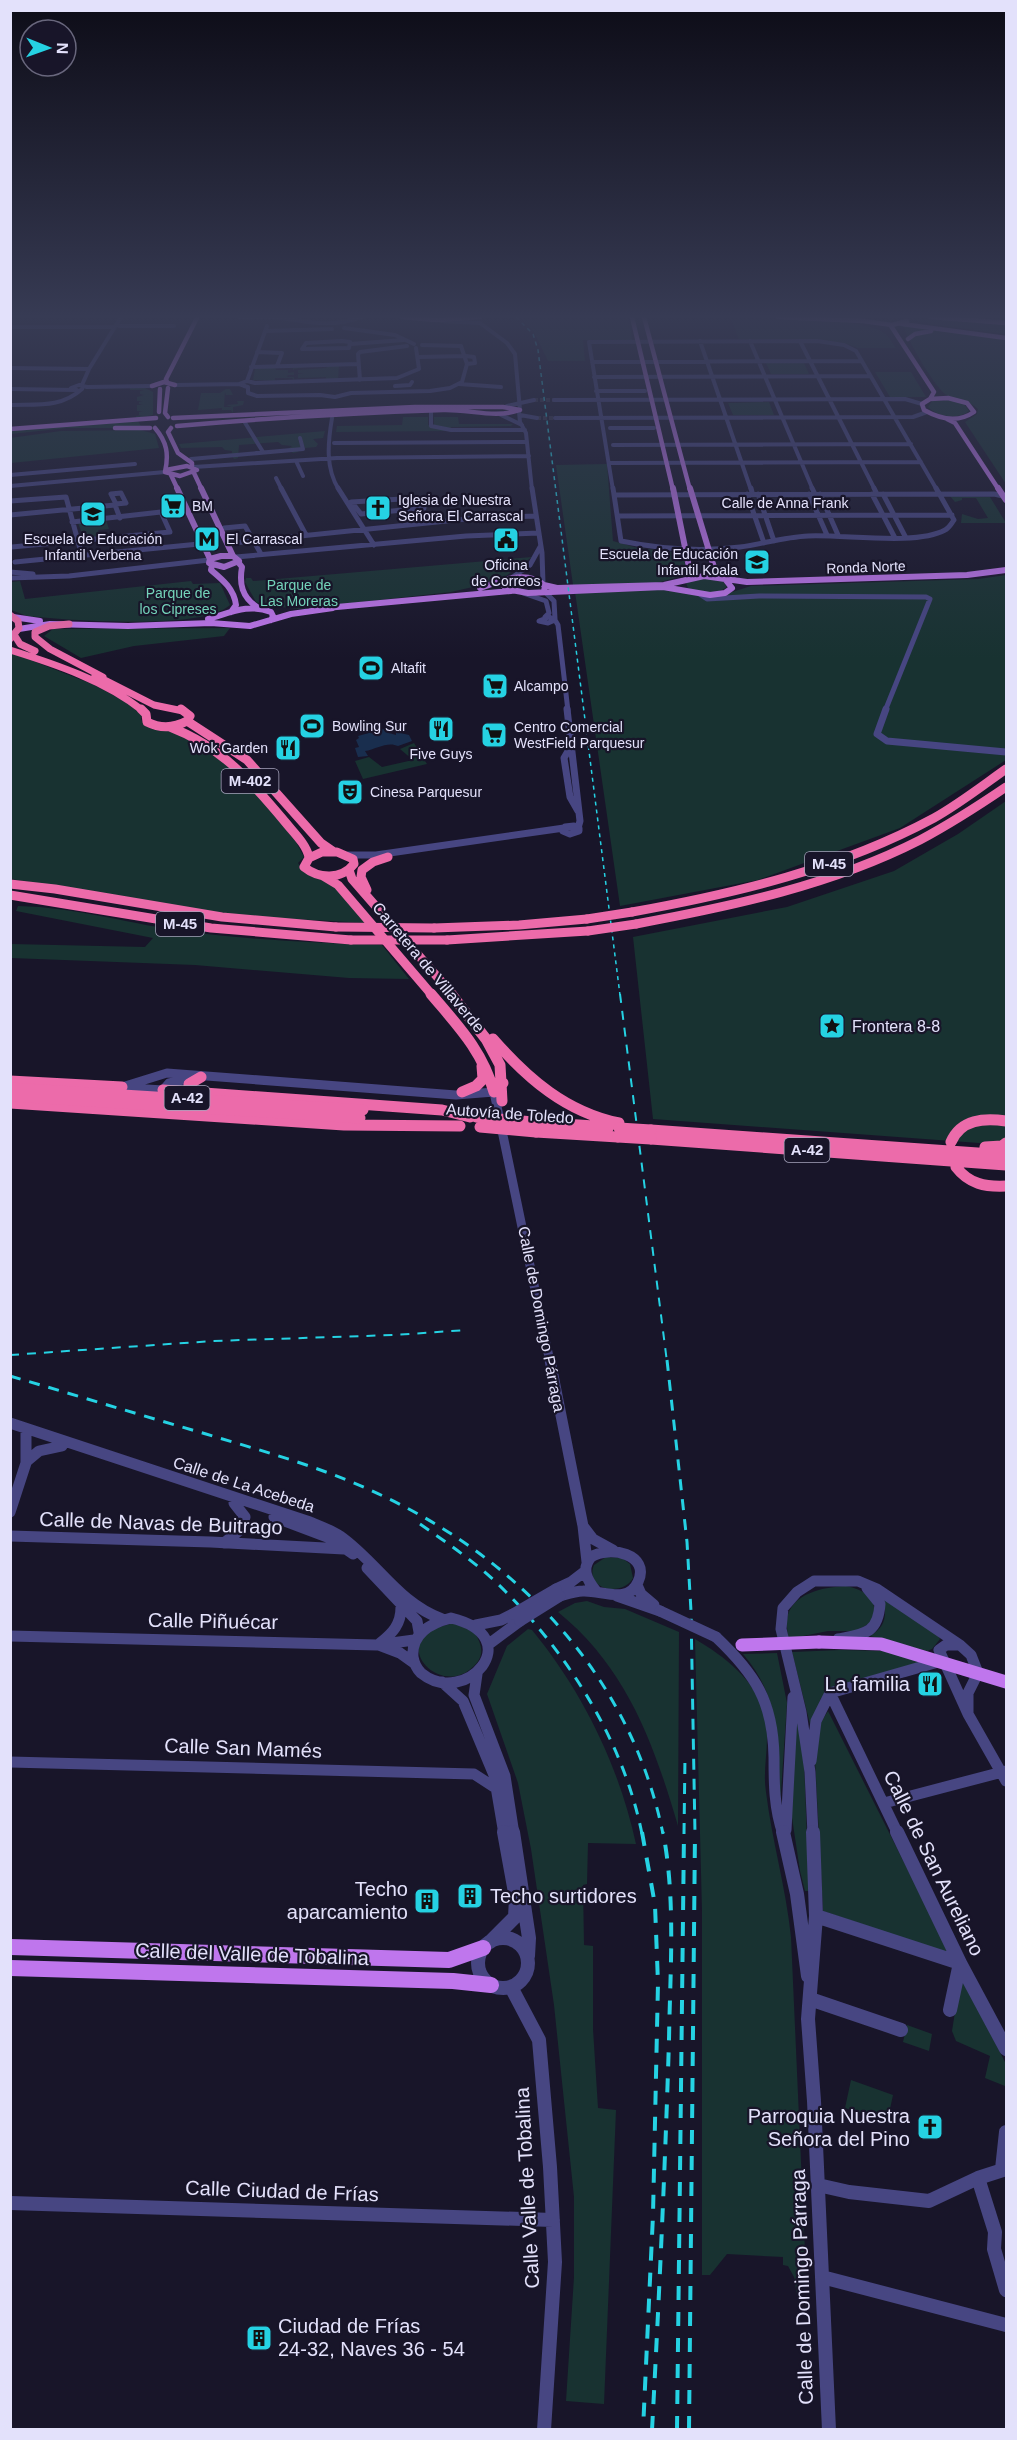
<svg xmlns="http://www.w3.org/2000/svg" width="1017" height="2440" viewBox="0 0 1017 2440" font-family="Arial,sans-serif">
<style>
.green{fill:#183231}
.water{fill:#192e4e}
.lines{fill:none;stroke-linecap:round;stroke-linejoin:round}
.minor-tunnel{stroke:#363448;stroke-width:4;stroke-dasharray:4 2;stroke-linecap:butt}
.major-tunnel{stroke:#363448;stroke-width:4.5;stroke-dasharray:4.5 2;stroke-linecap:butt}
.minor-far5{stroke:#474682;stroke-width:4}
.minor-far4{stroke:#474682;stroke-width:5}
.minor-far3{stroke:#474682;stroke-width:7}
.minor-far2{stroke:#474682;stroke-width:9}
.minor-far1{stroke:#474682;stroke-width:11}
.minor{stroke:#474682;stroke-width:14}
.major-far3{stroke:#bf76ed;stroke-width:4.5}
.major-far2{stroke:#bf76ed;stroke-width:6}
.major-far1{stroke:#bf76ed;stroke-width:13}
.major{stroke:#bf76ed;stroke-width:16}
.highway-far2{stroke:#ec6baa;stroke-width:7}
.highway-far1{stroke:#ec6baa;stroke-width:9}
.highway{stroke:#ec6baa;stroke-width:11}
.rail-far3{stroke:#25d2e3;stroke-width:1.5;stroke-dasharray:4 4;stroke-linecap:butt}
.rail-far2{stroke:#25d2e3;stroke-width:2;stroke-dasharray:9 8;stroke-linecap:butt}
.rail-far1{stroke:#25d2e3;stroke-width:3;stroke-dasharray:11 9;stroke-linecap:butt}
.rail{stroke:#25d2e3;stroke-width:4;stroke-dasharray:14 12;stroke-linecap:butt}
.minor-bridge{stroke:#474682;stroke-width:11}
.major-bridge{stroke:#bf76ed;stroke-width:13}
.highway-bridge-far1{stroke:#ec6baa;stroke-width:9}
.highway-bridge{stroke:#ec6baa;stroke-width:11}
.labels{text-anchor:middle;stroke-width:4.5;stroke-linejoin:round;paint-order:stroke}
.far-poi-label{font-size:14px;fill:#e3e1fb;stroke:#181529;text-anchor:start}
.far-street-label{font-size:14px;fill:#e3e1fb;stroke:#181529}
.far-park-label{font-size:14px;fill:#74d3ba;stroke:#181529}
.shield{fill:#181529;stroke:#a6a4bc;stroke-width:1.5}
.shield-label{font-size:15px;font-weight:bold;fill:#e3e1fb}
.street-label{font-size:16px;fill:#e3e1fb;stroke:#181529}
.poi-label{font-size:16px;fill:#e3e1fb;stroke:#181529;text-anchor:start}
.near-street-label{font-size:20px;fill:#e3e1fb;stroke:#181529}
.near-poi-label{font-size:20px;fill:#e3e1fb;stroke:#181529;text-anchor:end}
</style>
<rect width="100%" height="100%" fill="#181529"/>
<path class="green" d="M 520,317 L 626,317 L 630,324 L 632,340 L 583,340 L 585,361 L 548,361 L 535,334 Z
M 730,317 C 758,317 865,317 884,333 C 889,336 892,343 896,348 L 858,348 L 844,343 L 810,339 L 739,339 Z
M 905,317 L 1006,317 L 1006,334 L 929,324 Z
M 904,326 L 1006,339 L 1006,484 L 965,422 L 977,414 L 978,409 C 969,400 955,401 945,394 C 933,384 907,340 904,326 Z
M 766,363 L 804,363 L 809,374 L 771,374 Z
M 314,366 L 288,370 L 288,373 L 294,372 L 294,375 L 288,375 L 287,377 L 294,377 L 294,380 L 292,378 L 275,378 L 275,381 L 253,380 L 255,369 L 275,367 L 276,370 L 293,370 L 293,367 Z
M 327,366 L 339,366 L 338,379 L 326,379 L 326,377 L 298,378 L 298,374 L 304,373 L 298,373 L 298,370 L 326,368 Z
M 875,372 L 911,372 L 926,397 L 890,397 Z
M 130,388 L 145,388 L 153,392 L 153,415 L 136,418 L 136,416 L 143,415 L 139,415 L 139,412 L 143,411 L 137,411 L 137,405 L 143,405 L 139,404 L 139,402 L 143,401 L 137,401 L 137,397 L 144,395 L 140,394 L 140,391 L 144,390 L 130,390 Z
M 226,389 L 230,389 L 233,395 L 226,395 L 225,392 L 224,407 L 232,407 L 226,405 L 238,404 L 237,401 L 244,401 L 243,405 L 233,407 L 233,413 L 231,410 L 222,410 L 222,408 L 198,410 L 201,393 L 220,393 Z
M 950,400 L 964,404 L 969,411 C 958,420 938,417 928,407 L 932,401 Z
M 769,402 L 774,415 L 733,415 L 728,403 Z
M 403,417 L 428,417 L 428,425 L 434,425 L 434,417 L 458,417 L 459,424 L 513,424 L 511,426 L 452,427 L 446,431 L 336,432 L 337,426 L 402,425 Z
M 138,421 L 142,428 L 67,428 L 11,434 L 11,430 Z
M 141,430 L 155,434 L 159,448 L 11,463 L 10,438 L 61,431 Z
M 325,431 L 323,438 L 313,439 L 318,444 L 316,447 L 305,448 L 301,439 L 298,440 L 301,447 L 298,452 L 293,453 L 288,449 L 292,446 L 282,445 L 278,442 L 239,445 L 238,458 L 234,459 L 232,456 L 210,456 L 232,453 L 232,451 L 225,450 L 222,447 L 181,448 L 179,444 Z
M 607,464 L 613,541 L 638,548 L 682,553 L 688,574 L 657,583 L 573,585 L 556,465 Z
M 950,496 L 990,497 L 1006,523 L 961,523 L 962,514 L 978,519 L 988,518 L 976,498 L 962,498 L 962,500 L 955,502 Z
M 106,520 L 109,529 L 98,530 L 101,538 L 84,539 L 78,523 Z
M 532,557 L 499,581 L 451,592 L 298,609 L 264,605 L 256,602 L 245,582 L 246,578 L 251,578 L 253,581 Z
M 1006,575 L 1006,760 L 900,828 L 758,880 L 620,906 L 575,592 L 665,589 L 729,593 L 751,586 L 978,579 Z
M 696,578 L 722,580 L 727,587 C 716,595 700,593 688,588 L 686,583 Z
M 20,581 L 25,599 L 191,581 L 193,584 L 220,583 L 230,605 C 202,631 67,620 27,616 L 11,610 L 10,582 Z
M 230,628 L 224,636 L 134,646 L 81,658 L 44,636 L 53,629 Z
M 10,652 L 92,684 L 130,704 L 142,715 L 141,719 L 144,725 L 176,731 L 225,758 L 263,801 L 296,842 L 304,857 L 298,863 L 305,872 L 333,885 L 366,923 L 241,916 L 11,879 Z
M 414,743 L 427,764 L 363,779 L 355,761 L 369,757 L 382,767 L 413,760 L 400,749 Z
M 1006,801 L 1006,1145 L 653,1119 L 633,937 L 787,907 L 894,871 L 958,834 Z
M 18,906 C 76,907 133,925 190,932 C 254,940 318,943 382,945 L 409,979 L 349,978 L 195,965 L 11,958 L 11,944 L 145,947 L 153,938 L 16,911 Z
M 606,1557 L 622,1558 L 630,1564 L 633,1578 C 622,1598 584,1589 594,1565 Z
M 846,1586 C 865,1590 877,1598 875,1620 L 856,1631 L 828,1631 L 788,1639 C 788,1633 786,1625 787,1619 C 791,1593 824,1587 846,1586 Z
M 883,1598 L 938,1636 L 940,1639 L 932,1649 L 927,1651 L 870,1636 C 886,1627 887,1615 883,1598 Z
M 587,1601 L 604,1607 L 625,1609 L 679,1632 L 678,1826 C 654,1744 627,1668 558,1612 L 575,1603 Z
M 450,1624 L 457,1624 L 475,1633 C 482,1645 485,1655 474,1666 C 442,1698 395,1649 432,1629 C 437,1627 445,1626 450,1624 Z
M 528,1629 L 532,1630 C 583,1692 619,1766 636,1844 L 588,1843 L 587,1884 L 583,1885 L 584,1945 L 593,1946 L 593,2029 L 598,2108 L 616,2110 L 604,2404 L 566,2401 L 574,2277 L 574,2197 L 554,2005 L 531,1849 L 518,1783 L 487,1694 L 507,1646 Z
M 695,1639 C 732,1661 768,1690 767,1737 C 767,1756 763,1774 766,1792 C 772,1841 786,1888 791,1937 L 807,2297 L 797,2295 L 794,2277 L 788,2266 L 783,2265 L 783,2257 L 727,2254 L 710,2275 L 702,2275 L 702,1911 Z
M 840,1650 L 886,1651 L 926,1664 L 821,1698 L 812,1724 L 810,1724 L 792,1652 Z
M 777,1653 L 787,1703 L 780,1807 C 778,1750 783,1700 743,1654 Z
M 828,1711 L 950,1954 L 823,1911 L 815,1760 L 819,1725 Z
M 797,1717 L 804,1762 L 809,1891 L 805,1891 L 800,1871 L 791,1811 Z
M 960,1980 L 963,1980 L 1006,2064 L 1005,2086 L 985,2078 L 990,2056 L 956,2041 L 952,2031 Z
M 907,2025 L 932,2034 L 929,2051 L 903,2042 Z
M 851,2080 L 893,2095 L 887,2123 L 845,2108 Z"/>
<path class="water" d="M 387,728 L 389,733 L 396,735 L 396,732 L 409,735 L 412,741 L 398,746 C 388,741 376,749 365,751 L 368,756 L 358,757 L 355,748 L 359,747 L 356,740 L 359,738 L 358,736 Z"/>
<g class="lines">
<path class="minor-tunnel" d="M 534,400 L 554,400
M 537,418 L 555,418"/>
<path class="major-tunnel" d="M 890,317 L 896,326"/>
<path class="minor-far5" d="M 240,317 C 251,318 262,316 273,317 C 308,321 326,329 362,317
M 441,321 L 480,323 L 507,343 L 515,354 L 520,410
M 119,326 L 174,326
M 10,327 L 115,327
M 344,328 L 395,335 L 414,344
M 265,331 L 332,329
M 342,341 L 350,342 L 349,348 L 302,349 L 306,343 Z
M 700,341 L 751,490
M 750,341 L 813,490
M 800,341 L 875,490
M 350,344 L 404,340
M 257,352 L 282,353 L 277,366
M 466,356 L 474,357 L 475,363 L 467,364
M 418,357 L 466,356
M 592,362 L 862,361
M 251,367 L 358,364
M 10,368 L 89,369
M 594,377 L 870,376
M 360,380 L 358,354 L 360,352 L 407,346
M 247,381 L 267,326
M 239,384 L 247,381 L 255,383 L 397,378 L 419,369 L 416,348
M 459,384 L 501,387
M 82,385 L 89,369 L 121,317
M 175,385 L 239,384 L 245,386
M 244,386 L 248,387 L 248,393 L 257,396 L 320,395 L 335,397 L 351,393 L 430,391 L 450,388 L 462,382 L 467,364 L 461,346 L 422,345
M 395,386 L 410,385 L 412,382
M 71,388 L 79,385 L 87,387 L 152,386
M 10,389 L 77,390
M 596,391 L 645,391
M 554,400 L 905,399 L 922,404
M 10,405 C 37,404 61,408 82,389
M 507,406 L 534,400
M 431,410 L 431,426 L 451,430 L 525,430
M 519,412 L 520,422 L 526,433 L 532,490
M 501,415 L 522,425
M 520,415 L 537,418
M 332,418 C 328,442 325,468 339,490
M 555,418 L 913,417 L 927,412
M 244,421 L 263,452
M 610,428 L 654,428
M 334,443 L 527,442
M 613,445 L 911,444
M 191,459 L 303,449 L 300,438
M 297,463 L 303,476
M 609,463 L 921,462
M 194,467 L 337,458 L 529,456
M 10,475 L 135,464
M 276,478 L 282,490
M 10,486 L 165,472
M 613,490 L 589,342 L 817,341 L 844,345 L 856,351 L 937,490"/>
<path class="minor-far4" d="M 281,488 L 306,535
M 338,488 L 374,545
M 532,488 L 542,553 L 543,583
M 613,488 L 621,541 C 660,549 700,552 740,547 C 762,544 785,537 808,536 C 843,534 916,546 945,530 C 949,528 951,524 954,520 L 936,488
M 751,488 L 752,492
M 812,488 L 814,492
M 874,488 L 877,494
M 121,493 L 126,503 L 116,504 L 111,494 Z
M 747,494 L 764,543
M 758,494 L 774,541
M 809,494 L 827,535
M 820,494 L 838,535
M 872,494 L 895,538
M 883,494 L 906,538
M 614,495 L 994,494 L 1003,496
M 10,501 L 66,497 L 82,556
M 351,502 L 419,498
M 354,505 L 361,514 L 424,508
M 10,515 L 115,505 L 120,518
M 618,516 L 952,515
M 224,528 L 245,526 L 261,554
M 233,543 L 476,518 L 535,516
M 12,547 L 170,532 L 161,512 L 72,522
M 236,557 L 466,536 L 538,533
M 15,562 L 199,544
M 10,572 L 33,574
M 10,578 L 69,576 L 209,560
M 510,579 L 530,565 L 540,547
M 544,591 L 554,601 L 555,619
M 523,593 L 546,601 L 549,613 L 545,617
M 701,595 L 707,599 L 759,596 L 926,597 L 930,599 L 885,711
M 549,617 L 555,620 L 548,623 L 539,621 Z
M 555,620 L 558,625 L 568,711"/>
<path class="minor-far3" d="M 567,709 L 580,821 L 578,828
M 886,709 L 877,734 L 887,741 L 1006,752
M 571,746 L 564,758 L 570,797 L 578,811
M 574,826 L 579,828 L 579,831 L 570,834 L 563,831 L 565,827 Z
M 348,855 L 376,855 L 564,828"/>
<path class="minor-far2" d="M 122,1087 L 167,1073 L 456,1095 L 494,1092
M 131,1088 L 163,1090 L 169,1083 L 188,1079
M 494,1092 L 550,1362"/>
<path class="minor-far1" d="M 550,1360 L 583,1526 L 587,1562
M 10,1423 L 310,1522 C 320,1526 331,1530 340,1536 C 377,1562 398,1603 442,1619
M 27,1461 L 39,1451 L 62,1446
M 10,1512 L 26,1463 L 26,1433
M 274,1517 L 330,1538 L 353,1554
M 583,1526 L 593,1539 L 613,1550
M 10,1536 L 211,1542 L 344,1549
M 224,1543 L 240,1530 L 245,1517 L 234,1503
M 367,1568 L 417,1621 L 419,1632
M 637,1585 L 641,1594 L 654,1605
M 556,1589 L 571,1582 L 584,1572
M 560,1596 C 567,1594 575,1591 583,1591 C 602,1590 628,1605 638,1582 C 651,1554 609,1545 591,1557 C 581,1569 587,1580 596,1591
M 617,1596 L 660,1611
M 451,1618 C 530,1637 465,1709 421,1673 C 417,1669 414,1663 413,1657 C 411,1633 431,1623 451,1618 Z
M 476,1625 L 501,1620 L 513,1614
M 10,1636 L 377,1645 L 414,1640
M 716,1637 C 755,1674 773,1701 774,1757 C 774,1783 774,1808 783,1834
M 838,1639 C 864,1634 878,1634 880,1604 L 867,1588
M 380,1643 C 393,1633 401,1624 401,1607
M 489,1644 L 520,1621
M 379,1645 L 400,1653 L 414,1663
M 960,1645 L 946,1645 L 939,1650 L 968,1714 L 1006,1781
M 477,1674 L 474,1695 L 505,1776 L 514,1834
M 442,1682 L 463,1701 L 494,1775 L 504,1834
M 830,1693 L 898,1834
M 811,1761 L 816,1721 L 830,1693 L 938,1662
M 10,1762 L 474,1774 L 497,1789
M 884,1803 L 1006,1771
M 786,1830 L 793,1697
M 813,1834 L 810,1772 L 801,1712 L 781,1629 L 783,1608 L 797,1592 L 814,1581 L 858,1581 L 877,1589 L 960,1645 L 971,1655 L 978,1673 L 968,1693 L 968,1714"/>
<path class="minor" d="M 513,1832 L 529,1938 L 528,1956
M 783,1832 L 797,1894 L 808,1976
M 813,1832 L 816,1916 L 808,2019 L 814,2101 L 829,2430
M 897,1832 L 960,1963 L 1006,2049
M 816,1916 L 960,1963 L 950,2010
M478 1963a25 25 0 1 1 50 0a25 25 0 1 1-50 0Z
M 490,1942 L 515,1917 L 516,1898 L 504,1832
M 511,1987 L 539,2040 L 550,2167 L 555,2262 L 544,2430
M 810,1999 L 901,2030
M 1002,2169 L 1006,2132
M 978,2178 L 995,2232 L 994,2249 L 1006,2290
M 818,2185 L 849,2192 L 929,2201 L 978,2178 L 1006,2169
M 10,2203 L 553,2220
M 822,2277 L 1006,2325"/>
<path class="major-far3" d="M 402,317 L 436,320 L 480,317
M 632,317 L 673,490
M 644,317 L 690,490
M 778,317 L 863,321 L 892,325 L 907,321
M 931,317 L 1006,323
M 902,324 L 1006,338
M 891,326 L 934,392 L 930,399
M 908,339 L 915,334 L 931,331
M 167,382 L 166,379 L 197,318
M 152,386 L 164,382 L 175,385
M 168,388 L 165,413 L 168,417
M 948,398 L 967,403 L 974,412 C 958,423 940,419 924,410 L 922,404 L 930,399 Z
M 159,412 L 160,389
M 173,418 L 415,407 L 503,407 L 520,410 C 495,419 469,409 443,410 C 354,413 266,418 177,426
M 947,419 L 955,423 L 999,490
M 115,428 L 150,428
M 155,428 C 167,442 169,454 165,472 L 180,476 L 197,470 L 187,466 L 166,470
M 171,428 L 168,432 L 178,453 L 192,463 L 192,467
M 10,429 L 156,418
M 194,473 L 202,490
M 171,475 L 178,490"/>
<path class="major-far2" d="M 177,488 L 210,559
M 201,488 L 233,556
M 673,488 L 691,577
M 690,488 L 717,577
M 998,488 L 1006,500
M 221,556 L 233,556 L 239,561 L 224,567 L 209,563 L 210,559 Z
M 238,562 L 242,567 C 239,584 242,597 257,607
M 212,565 L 211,570 C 223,580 234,589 236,605 L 231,612
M 726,579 L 747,582 L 967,575 L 1006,570
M 507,580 L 503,584 L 506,589 L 528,593 L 663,587 L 710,595 L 725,593 L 732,588 L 725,579 L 704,576 L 664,585 L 557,588 L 544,585
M 480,588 C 501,581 526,569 545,586 L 544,591
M 326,608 L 511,591
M 13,617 L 40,621
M 208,619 C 230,613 249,603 271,612 L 273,616 L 271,620
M 19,629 L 50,624 L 128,626 L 211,623 L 250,626 L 291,614 L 333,608"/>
<path class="major-far1" d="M 819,1642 L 881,1644 L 1006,1682"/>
<path class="major" d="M 10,1947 L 449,1960 L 483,1948
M 10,1968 L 453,1981 L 491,1985"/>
<path class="highway-far2" d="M 10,615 L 18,621 L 19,628 L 10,639
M 69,624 L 49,626 L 35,632 L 35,637 L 50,649 L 103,677
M 15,636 L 20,644 L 35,651
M 10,650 C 55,664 106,681 143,711
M 95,675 L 154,705 L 183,711"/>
<path class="highway-far1" d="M 141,709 L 146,714 L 147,722 C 161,729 174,728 187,721
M 181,709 L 190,716 L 187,721
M 187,721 L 247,760 L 321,843 L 334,852
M 170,727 C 222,747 251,781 286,823 C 294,833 306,844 309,857
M 322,852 L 337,852 L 353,859 L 354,864 C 341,880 319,879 304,867 L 309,858 Z
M 349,870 L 352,879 L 453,995
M 323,876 L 338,885 L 432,995
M 10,884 L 55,889 L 222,917 L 336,927
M 367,890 L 361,877 L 362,870 L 373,862 L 388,857
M 10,895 L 211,928 L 351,940
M 632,912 C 737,893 839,869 934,818 C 959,804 982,786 1006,769
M 636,924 C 733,906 832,885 920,840 C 950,824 978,806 1006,787
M 434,928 L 519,925 L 587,919
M 447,940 L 588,931"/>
<path class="highway" d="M 431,994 C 458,1026 482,1050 494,1092 L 503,1083
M 451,994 L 486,1039 L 500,1065 L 502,1101
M 493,1039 C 528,1079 566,1112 619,1123
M 10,1081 L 122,1087
M 163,1090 L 442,1110 L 470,1117
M 194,1091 L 189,1088 L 189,1084 L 201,1077
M 462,1092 L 476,1086 L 483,1079 L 482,1066
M 10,1103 L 344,1125 L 460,1126
M 533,1122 L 609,1127
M 651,1130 L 1006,1155
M 536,1132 L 618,1137
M 651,1139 L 1006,1165
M 951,1142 C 961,1119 984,1118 1006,1121
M 985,1147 L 1002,1146 L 1006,1143
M 956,1167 C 969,1184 985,1187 1006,1186"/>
<path class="rail-far3" d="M 516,317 L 533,334 L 538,350 L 620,995"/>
<path class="rail-far2" d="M 620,994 L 667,1362
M 10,1355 L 213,1341 L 394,1335 L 466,1330"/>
<path class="rail-far1" d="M 667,1360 L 687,1542 L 691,1611 L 695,1834
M 10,1376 C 75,1395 140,1415 206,1434 C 266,1452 328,1469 385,1497 C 524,1563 632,1681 663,1834
M 420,1524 C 450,1545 481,1566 506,1592 C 570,1657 624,1743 642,1834
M 684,1834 L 685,1755"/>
<path class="rail" d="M 642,1832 L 655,1905 L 658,1983 L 653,2215 L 643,2430
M 652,2430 C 659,2300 665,2170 669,2040 C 670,1971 676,1900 663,1832
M 677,2430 L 684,1832
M 689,2430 L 695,1832"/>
<path class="minor-bridge" d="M 660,1611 L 716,1637
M 513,1614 L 556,1589
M 520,1621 L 560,1596"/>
<path class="major-bridge" d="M 742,1645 L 819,1642"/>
<path class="highway-bridge-far1" d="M 587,919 L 632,912
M 336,927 L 434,928
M 588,931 L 636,924
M 351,940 L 447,940"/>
<path class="highway-bridge" d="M 10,1088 L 363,1110
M 10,1096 L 360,1118
M 476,1117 L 533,1122
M 480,1127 L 536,1132
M 619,1128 L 651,1130
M 618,1137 L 651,1139"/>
</g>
<linearGradient id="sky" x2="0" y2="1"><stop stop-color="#0d0c17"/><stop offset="0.48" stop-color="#373b54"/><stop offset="1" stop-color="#373b54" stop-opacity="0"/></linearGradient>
<rect width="1017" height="659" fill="url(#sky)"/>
<defs>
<g id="supermarket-square" transform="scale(1.35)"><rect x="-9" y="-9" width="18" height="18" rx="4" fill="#25d2e3" stroke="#181529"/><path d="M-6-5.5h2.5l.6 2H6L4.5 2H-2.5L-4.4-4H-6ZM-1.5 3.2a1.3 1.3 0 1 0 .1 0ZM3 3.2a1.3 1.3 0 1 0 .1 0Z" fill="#111"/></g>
<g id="church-square" transform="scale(1.35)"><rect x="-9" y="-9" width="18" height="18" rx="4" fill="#25d2e3" stroke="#181529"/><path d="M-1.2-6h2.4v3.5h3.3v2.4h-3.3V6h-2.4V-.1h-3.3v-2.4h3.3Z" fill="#111"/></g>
<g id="school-square" transform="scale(1.35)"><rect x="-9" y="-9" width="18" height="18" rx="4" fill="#25d2e3" stroke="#181529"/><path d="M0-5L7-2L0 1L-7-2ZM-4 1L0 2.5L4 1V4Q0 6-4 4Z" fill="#111"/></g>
<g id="metro-square" transform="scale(1.35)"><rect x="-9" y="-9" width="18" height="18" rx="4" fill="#25d2e3" stroke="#181529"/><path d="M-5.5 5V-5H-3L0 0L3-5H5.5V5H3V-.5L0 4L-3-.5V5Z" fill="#111"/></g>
<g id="civic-square" transform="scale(1.35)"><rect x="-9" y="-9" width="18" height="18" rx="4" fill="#25d2e3" stroke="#181529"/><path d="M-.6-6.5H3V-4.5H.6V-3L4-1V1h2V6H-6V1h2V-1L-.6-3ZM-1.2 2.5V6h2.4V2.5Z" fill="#111"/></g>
<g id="stadium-square" transform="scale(1.35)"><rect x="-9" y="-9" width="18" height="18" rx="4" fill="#25d2e3" stroke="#181529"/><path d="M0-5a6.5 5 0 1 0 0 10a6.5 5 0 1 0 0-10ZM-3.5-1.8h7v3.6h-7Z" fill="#111"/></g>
<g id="restaurant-square" transform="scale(1.35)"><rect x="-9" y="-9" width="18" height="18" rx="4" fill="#25d2e3" stroke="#181529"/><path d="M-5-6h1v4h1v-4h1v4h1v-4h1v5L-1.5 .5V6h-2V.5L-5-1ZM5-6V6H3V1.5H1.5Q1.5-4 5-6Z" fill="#111"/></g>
<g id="theatre-square" transform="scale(1.35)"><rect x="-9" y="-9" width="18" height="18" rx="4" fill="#25d2e3" stroke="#181529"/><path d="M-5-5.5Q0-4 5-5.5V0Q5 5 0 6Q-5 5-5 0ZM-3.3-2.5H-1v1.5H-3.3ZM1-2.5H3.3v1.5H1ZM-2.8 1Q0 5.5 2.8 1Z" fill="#111"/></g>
<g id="sight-square" transform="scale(1.35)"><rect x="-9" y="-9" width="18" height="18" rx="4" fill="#25d2e3" stroke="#181529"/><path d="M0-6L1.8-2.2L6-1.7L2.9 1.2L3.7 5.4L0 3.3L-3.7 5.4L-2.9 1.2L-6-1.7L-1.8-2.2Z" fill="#111"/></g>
<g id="building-square" transform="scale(1.35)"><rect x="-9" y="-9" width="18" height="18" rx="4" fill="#25d2e3" stroke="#181529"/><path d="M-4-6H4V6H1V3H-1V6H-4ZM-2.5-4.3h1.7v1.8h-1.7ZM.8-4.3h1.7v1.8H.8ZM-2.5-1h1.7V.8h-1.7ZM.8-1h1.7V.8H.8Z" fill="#111"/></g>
</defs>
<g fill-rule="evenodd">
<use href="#supermarket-square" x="173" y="506"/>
<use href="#church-square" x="378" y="508"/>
<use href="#school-square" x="93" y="514"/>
<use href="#metro-square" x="207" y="539"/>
<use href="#civic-square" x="506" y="540"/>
<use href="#school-square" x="757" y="562"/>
<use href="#stadium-square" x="371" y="668"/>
<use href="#supermarket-square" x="495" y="686"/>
<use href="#stadium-square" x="312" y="726"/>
<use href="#restaurant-square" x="441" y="729"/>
<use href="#supermarket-square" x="494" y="735"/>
<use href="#restaurant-square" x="288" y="748"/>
<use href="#theatre-square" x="350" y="792"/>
<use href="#sight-square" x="832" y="1026"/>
<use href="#restaurant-square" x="930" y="1684"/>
<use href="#building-square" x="470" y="1896"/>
<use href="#building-square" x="427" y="1901"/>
<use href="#church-square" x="930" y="2127"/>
<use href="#building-square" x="259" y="2338"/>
</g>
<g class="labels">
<g class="far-poi-label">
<text x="398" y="505">Iglesia de Nuestra<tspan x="398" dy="16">Señora El Carrascal</tspan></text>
<text x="192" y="511">BM</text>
<text x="93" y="544" text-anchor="middle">Escuela de Educación<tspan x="93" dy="16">Infantil Verbena</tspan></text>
<text x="226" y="544">El Carrascal</text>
<text x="738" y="559" text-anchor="end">Escuela de Educación<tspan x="738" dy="16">Infantil Koala</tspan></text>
<text x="506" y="570" text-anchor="middle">Oficina<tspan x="506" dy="16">de Correos</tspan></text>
<text x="391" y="673">Altafit</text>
<text x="514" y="691">Alcampo</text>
<text x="332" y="731">Bowling Sur</text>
<text x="514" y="732">Centro Comercial<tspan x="514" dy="16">WestField Parquesur</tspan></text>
<text x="268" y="753" text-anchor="end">Wok Garden</text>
<text x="441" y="759" text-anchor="middle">Five Guys</text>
<text x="370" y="797">Cinesa Parquesur</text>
</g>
<g class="far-street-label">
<text x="785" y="508">Calle de Anna Frank</text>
<text transform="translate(866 567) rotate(-2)" y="5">Ronda Norte</text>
</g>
<g class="far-park-label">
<text x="299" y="590">Parque de<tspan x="299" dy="16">Las Moreras</tspan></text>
<text x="178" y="598">Parque de<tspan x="178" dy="16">los Cipreses</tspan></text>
</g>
<g class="shield">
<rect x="221.5" y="769" width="57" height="24" rx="4.5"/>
<rect x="805" y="852" width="48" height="24" rx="4.5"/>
<rect x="156" y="912" width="48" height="24" rx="4.5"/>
<rect x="164.5" y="1086" width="45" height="24" rx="4.5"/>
<rect x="784.5" y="1138" width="45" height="24" rx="4.5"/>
</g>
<g class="shield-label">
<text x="250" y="786">M-402</text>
<text x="829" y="869">M-45</text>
<text x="180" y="929">M-45</text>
<text x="187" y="1103">A-42</text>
<text x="807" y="1155">A-42</text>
</g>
<g class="street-label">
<text transform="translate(429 967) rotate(50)" y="6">Carretera de Villaverde</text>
<text transform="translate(510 1113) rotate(4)" y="6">Autovía de Toledo</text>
<text transform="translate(542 1319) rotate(79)" y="6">Calle de Domingo Párraga</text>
<text transform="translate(244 1484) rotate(18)" y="6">Calle de La Acebeda</text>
</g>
<g class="poi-label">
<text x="852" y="1032">Frontera 8-8</text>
</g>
<g class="near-street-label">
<text transform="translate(161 1523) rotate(2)" y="7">Calle de Navas de Buitrago</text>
<text transform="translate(213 1621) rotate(1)" y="7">Calle Piñuécar</text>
<text transform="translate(243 1748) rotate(2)" y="7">Calle San Mamés</text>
<text transform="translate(934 1863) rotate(64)" y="7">Calle de San Aureliano</text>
<text transform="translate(252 1954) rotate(2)" y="7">Calle del Valle de Tobalina</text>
<text transform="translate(527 2188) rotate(-93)" y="7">Calle Valle de Tobalina</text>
<text transform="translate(282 2191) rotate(2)" y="7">Calle Ciudad de Frías</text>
<text transform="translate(802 2287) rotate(-92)" y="7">Calle de Domingo Párraga</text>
</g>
<g class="near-poi-label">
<text x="910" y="1691">La familia</text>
<text x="408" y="1896">Techo<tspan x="408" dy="23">aparcamiento</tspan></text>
<text x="490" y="1903" text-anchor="start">Techo surtidores</text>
<text x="910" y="2123">Parroquia Nuestra<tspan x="910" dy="23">Señora del Pino</tspan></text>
<text x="278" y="2333" text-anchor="start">Ciudad de Frías<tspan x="278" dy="23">24-32, Naves 36 - 54</tspan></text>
</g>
</g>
<rect width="1017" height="2440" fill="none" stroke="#e3e1fb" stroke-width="24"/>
<g transform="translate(48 48) rotate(91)"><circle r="28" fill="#181529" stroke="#69677d" stroke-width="1.5"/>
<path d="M0-4.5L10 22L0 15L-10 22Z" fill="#25d2e3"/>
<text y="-9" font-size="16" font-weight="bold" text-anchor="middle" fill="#e3e1fb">N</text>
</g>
</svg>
